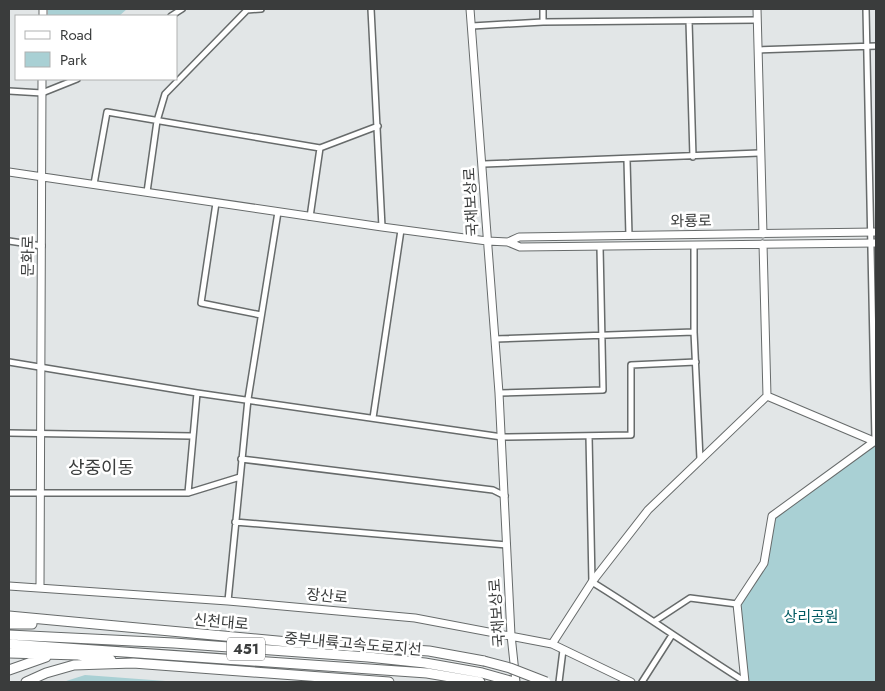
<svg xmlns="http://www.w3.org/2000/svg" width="885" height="691" viewBox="0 0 885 691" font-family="Jost,'Noto Sans KR',sans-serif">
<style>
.green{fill:#a9d0d4}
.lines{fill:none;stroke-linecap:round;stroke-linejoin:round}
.street-casing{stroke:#676b6b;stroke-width:8}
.secondary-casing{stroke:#676b6b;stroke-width:9}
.highway-casing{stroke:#676b6b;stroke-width:11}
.street{stroke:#fff;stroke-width:5}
.secondary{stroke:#fff;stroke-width:7}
.highway{stroke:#fff;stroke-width:9}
.highway-bridge-casing{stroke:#676b6b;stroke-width:11;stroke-linecap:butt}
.highway-bridge{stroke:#fff;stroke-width:9}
.labels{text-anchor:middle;stroke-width:5;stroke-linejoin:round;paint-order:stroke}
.shield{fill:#fff;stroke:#757676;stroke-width:1}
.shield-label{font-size:14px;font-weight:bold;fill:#3a3c3c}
.street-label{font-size:15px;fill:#3a3c3c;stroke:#fff}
.park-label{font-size:15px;fill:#005a62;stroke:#fff}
.quarter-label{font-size:18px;fill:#3a3c3c;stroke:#fff}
</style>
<rect width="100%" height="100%" fill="#e2e6e7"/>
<path class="green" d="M 48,9 L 127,9 L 119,16 L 48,16 Z
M 873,446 L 876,446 L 876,682 L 747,682 L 740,604 L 767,564 L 774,517 Z
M 85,675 L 179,682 L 63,682 Z"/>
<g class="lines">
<g class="street-casing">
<path id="street" d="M 371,9 L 382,227
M 543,9 L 543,22
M 866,9 L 875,441
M 247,10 L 261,9
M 171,16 L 182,9
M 689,21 L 693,157
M 472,26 L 543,22 L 757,20
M 758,50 L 876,46
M 9,91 L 42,93 L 77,79
M 627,160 L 629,236
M 484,164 L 759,153
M 94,184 L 107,112 L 320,148 L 378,126
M 147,192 L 157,121 L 165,94 L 248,9
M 216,203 L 201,303 L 261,315
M 310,217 L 320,148
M 9,241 L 42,246
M 694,245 L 694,332 L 700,459
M 495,339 L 694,332
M 9,362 L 197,393 L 502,437 L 631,435 L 631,365 L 696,362
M 499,393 L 603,390 L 600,247
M 373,418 L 401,230
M 9,433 L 192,436
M 589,436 L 592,582 C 644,614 693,649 744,681
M 241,459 L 493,490 L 505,496
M 9,493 L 188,493 L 240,477
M 188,493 L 197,393
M 235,522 L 507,545
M 228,601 L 248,399 L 278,212
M 655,621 L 690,598 L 737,604
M 559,682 L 563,650
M 642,682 L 672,635"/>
</g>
<g class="secondary-casing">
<path id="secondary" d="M 470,9 L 499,393 L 511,635 L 516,682
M 757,9 L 763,234
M 43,16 L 43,9
M 9,172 L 382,227 L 487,241 L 508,242 L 520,247 L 876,243
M 508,242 L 519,237 L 876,232
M 767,396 L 876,442
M 9,586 L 228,601 L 415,618 L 552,644 L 631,682
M 40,588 L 42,79
M 552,644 L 592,582 L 648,510 L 767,396 L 763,244
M 745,682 L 737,604 L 764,563 L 772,516 L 875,441"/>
</g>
<g class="highway-casing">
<path id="highway" d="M 9,616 L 288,642 L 429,651 L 484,661
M 9,624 L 32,624
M 9,635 L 174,643 L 368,657 L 425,663 L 482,673 L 514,682
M 9,644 L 427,673 L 480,682
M 9,653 L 78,655 L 111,660
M 9,670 L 46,657
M 26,682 L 46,673 L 74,665 L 133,663 L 389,682"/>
</g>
<use href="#street" class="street"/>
<use href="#secondary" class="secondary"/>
<use href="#highway" class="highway"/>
<g class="highway-bridge-casing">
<path id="highway-bridge" d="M 484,661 L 510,668 L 546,682"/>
</g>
<use href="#highway-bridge" class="highway-bridge"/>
</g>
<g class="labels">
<rect class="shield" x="227" y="637.5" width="38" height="23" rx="4"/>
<g class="shield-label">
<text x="246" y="654">451</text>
</g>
<g class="street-label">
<text transform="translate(471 202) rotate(-93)" y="5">국채보상로</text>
<text transform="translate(691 221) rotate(-1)" y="5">와룡로</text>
<text transform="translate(28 256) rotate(-89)" y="5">문화로</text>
<text transform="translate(327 596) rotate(5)" y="5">장산로</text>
<text transform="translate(497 613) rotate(-94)" y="5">국채보상로</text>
<text transform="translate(221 622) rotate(5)" y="5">신천대로</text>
<text transform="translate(353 644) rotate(5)" y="5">중부내륙고속도로지선</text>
</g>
<g class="park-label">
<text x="811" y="622">상리공원</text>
</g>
<g class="quarter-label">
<text x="101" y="474">상중이동</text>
</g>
</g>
<rect width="885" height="691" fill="none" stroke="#3a3c3c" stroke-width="20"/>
<rect x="15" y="15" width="162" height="65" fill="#ffffff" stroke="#b0b1b1"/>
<rect x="25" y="31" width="25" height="8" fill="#ffffff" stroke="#b0b1b1"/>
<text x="60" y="40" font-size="15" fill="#3a3c3c">Road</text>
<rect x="25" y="52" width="25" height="15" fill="#a9d0d4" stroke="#b0b1b1"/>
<text x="60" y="65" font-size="15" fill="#3a3c3c">Park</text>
</svg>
